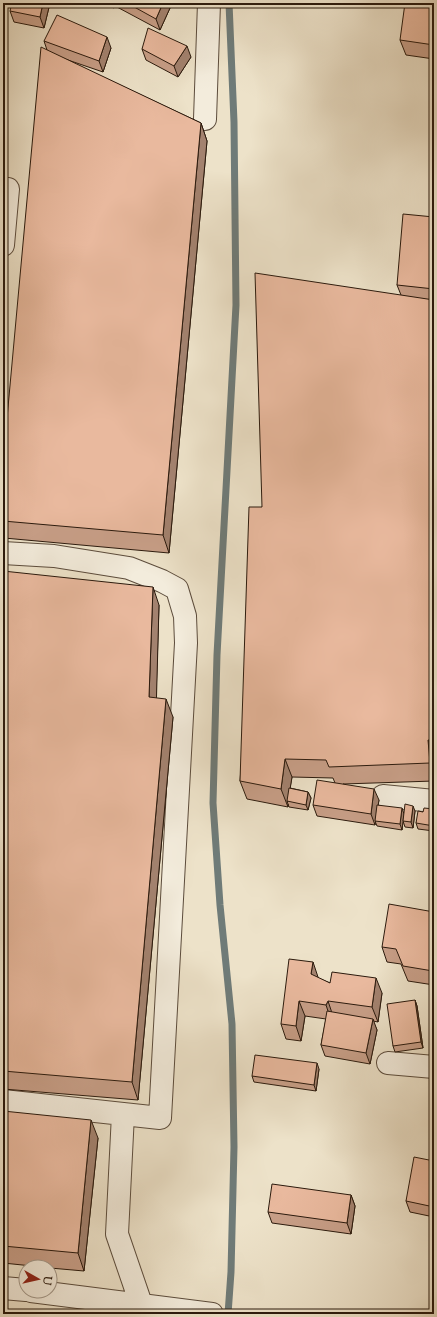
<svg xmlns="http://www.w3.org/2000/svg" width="437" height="1317" viewBox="0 0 437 1317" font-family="'Sorts Mill Goudy',serif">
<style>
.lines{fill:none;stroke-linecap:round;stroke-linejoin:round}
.stream{stroke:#6f7b78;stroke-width:7}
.minor-casing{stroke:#5c4c3c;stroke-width:24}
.minor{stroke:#f3ecdc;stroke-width:22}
.wall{fill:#c89f88;stroke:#2b1a0d}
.shaded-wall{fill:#a3826f;stroke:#2b1a0d}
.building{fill:#e9b99e;stroke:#2b1a0d}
</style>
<rect width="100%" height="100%" fill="#ede2c9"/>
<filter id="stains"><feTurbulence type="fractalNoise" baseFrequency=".005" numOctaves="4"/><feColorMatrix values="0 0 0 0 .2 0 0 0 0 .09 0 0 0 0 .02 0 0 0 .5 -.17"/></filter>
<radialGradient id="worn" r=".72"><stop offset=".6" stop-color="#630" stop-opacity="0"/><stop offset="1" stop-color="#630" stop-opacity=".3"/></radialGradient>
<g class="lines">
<path class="stream" d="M 228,1314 L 231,1272 L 234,1147 L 232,1024 L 220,905 L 213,803 L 217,655 L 236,305 L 234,122 L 229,3"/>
<g class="minor-casing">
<path id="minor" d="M 205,119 L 209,3
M 3,245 L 8,189
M 3,553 L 54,556 L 129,568 L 162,581 L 177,589 L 185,616 L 186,643 L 160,1118 L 3,1101
M 383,796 L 434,801
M 388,1063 L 434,1067
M 123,1114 L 117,1234 L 141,1304
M 3,1288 L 26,1290
M 31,1291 L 212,1314"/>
</g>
<use href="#minor" class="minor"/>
</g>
<path class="wall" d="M 50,3 L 44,28 L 14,22 L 10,11 Z
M 105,3 L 115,3 L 114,8 Z
M 116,3 L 169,3 L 170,8 L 160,30 L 117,7 Z
M 434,3 L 434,59 L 406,55 L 400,40 Z
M 44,41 L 111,48 L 103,72 L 62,58 L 201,123 L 207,141 L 169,553 L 4,538 L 3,535 L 3,462 L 47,50 Z
M 142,49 L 191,57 L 178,77 L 146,60 Z
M 434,217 L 434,781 L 343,784 L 379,800 L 378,805 L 404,813 L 415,811 L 413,828 L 405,827 L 403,821 L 402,830 L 377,826 L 375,821 L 375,825 L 317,816 L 313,805 L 335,783 L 333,778 L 292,777 L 290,788 L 308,792 L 311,798 L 308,810 L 289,807 L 288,804 L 288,807 L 247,799 L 240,781 L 262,507 L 401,295 L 397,285 Z
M 3,571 L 159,605 L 156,698 L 173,717 L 138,1100 L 3,1089 Z
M 434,809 L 434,831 L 418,829 L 416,823 L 423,812 Z
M 434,912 L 434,985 L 408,981 L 401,964 L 387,962 L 382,947 Z
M 318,978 L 330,983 L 382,993 L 378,1022 L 373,1021 L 377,1030 L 370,1064 L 325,1056 L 321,1045 L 326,1019 L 305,1016 L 301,1041 L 286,1039 L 281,1024 Z
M 415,1000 L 417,1006 L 423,1048 L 395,1052 L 393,1046 Z
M 319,1069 L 316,1091 L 254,1082 L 252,1076 Z
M 3,1111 L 98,1138 L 84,1271 L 50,1268 L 50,1267 L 42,1267 L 3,1263 Z
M 434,1161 L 434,1217 L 410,1212 L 406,1201 Z
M 351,1195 L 355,1206 L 351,1234 L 272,1223 L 268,1212 Z"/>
<path class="shaded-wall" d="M 43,3 L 50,3 L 44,28 L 40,17 Z
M 112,3 L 115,3 L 114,8 Z
M 163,3 L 169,3 L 170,8 L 160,30 L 156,19 Z
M 107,37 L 111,48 L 103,72 L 99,61 Z
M 187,46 L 191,57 L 178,77 L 174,66 Z
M 201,123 L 207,141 L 169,553 L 163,535 Z
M 153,587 L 159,605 L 156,715 L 149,697 Z
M 166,699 L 173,717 L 138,1100 L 132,1082 Z
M 428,740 L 434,757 L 434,774 L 430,763 Z
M 285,759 L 292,777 L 288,802 L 287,801 L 288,804 L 288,807 L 281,789 Z
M 374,789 L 379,800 L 375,825 L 371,814 Z
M 308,792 L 311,798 L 308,810 L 306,805 Z
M 413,806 L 415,811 L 413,828 L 411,822 Z
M 402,808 L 404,814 L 402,830 L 400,824 Z
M 313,962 L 318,977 L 316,989 L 311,974 Z
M 376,978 L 382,993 L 378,1022 L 372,1007 Z
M 415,1000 L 417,1006 L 423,1048 L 421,1042 Z
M 299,1001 L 305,1016 L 301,1041 L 296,1026 Z
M 328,1001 L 333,1016 L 331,1020 L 326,1005 Z
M 373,1019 L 377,1030 L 370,1064 L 366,1053 Z
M 317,1063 L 319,1069 L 316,1091 L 314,1085 Z
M 91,1120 L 98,1138 L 84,1271 L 78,1253 Z
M 351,1195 L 355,1206 L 351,1234 L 347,1223 Z"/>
<path class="building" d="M 12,3 L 43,3 L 40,17 L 10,11 Z
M 127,3 L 163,3 L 156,19 Z
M 405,3 L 434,3 L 434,45 L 400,40 Z
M 57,15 L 107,37 L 99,61 L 44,41 Z
M 148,28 L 187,46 L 174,66 L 142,49 Z
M 41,47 L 201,123 L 163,535 L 3,521 L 3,462 Z
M 403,214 L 434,217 L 434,289 L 397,285 Z
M 255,273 L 434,300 L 434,740 L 428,740 L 430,763 L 329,767 L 326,760 L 285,759 L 281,789 L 240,781 L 249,507 L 262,507 Z
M 3,571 L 153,587 L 149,697 L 166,699 L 132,1082 L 3,1071 Z
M 317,780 L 374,789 L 371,814 L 313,805 Z
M 289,788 L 308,792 L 306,805 L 287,801 Z
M 405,804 L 413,806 L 411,822 L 403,821 Z
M 377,805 L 402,808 L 400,824 L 375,821 Z
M 424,808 L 434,809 L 434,826 L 416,823 L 418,811 L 423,812 Z
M 389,904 L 434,912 L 434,969 L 433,971 L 403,966 L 396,949 L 382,947 Z
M 289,959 L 313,962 L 311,974 L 330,983 L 332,972 L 376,978 L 372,1007 L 328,1001 L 326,1005 L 299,1001 L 296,1026 L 281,1024 Z
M 415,1000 L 421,1042 L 393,1046 L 387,1004 Z
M 327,1011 L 373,1019 L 366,1053 L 321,1045 Z
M 255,1055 L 317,1063 L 314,1085 L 252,1076 Z
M 3,1111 L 91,1120 L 78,1253 L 3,1246 Z
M 414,1157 L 434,1161 L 434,1207 L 406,1201 Z
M 272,1184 L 351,1195 L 347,1223 L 268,1212 Z"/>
<rect width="437" height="1317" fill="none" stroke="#ede2c9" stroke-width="16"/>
<rect x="4" y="4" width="429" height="1309" fill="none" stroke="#2b1a0d" stroke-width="2"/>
<rect x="8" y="8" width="421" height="1301" fill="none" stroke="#2b1a0d"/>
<g transform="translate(38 1279) rotate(98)"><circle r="19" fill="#f3ecdc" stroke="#a39889"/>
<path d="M0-3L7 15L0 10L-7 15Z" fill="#8f2418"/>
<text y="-6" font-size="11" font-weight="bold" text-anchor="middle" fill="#2b1a0d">U</text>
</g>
<rect width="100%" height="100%" filter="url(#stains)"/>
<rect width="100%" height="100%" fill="url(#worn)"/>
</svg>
